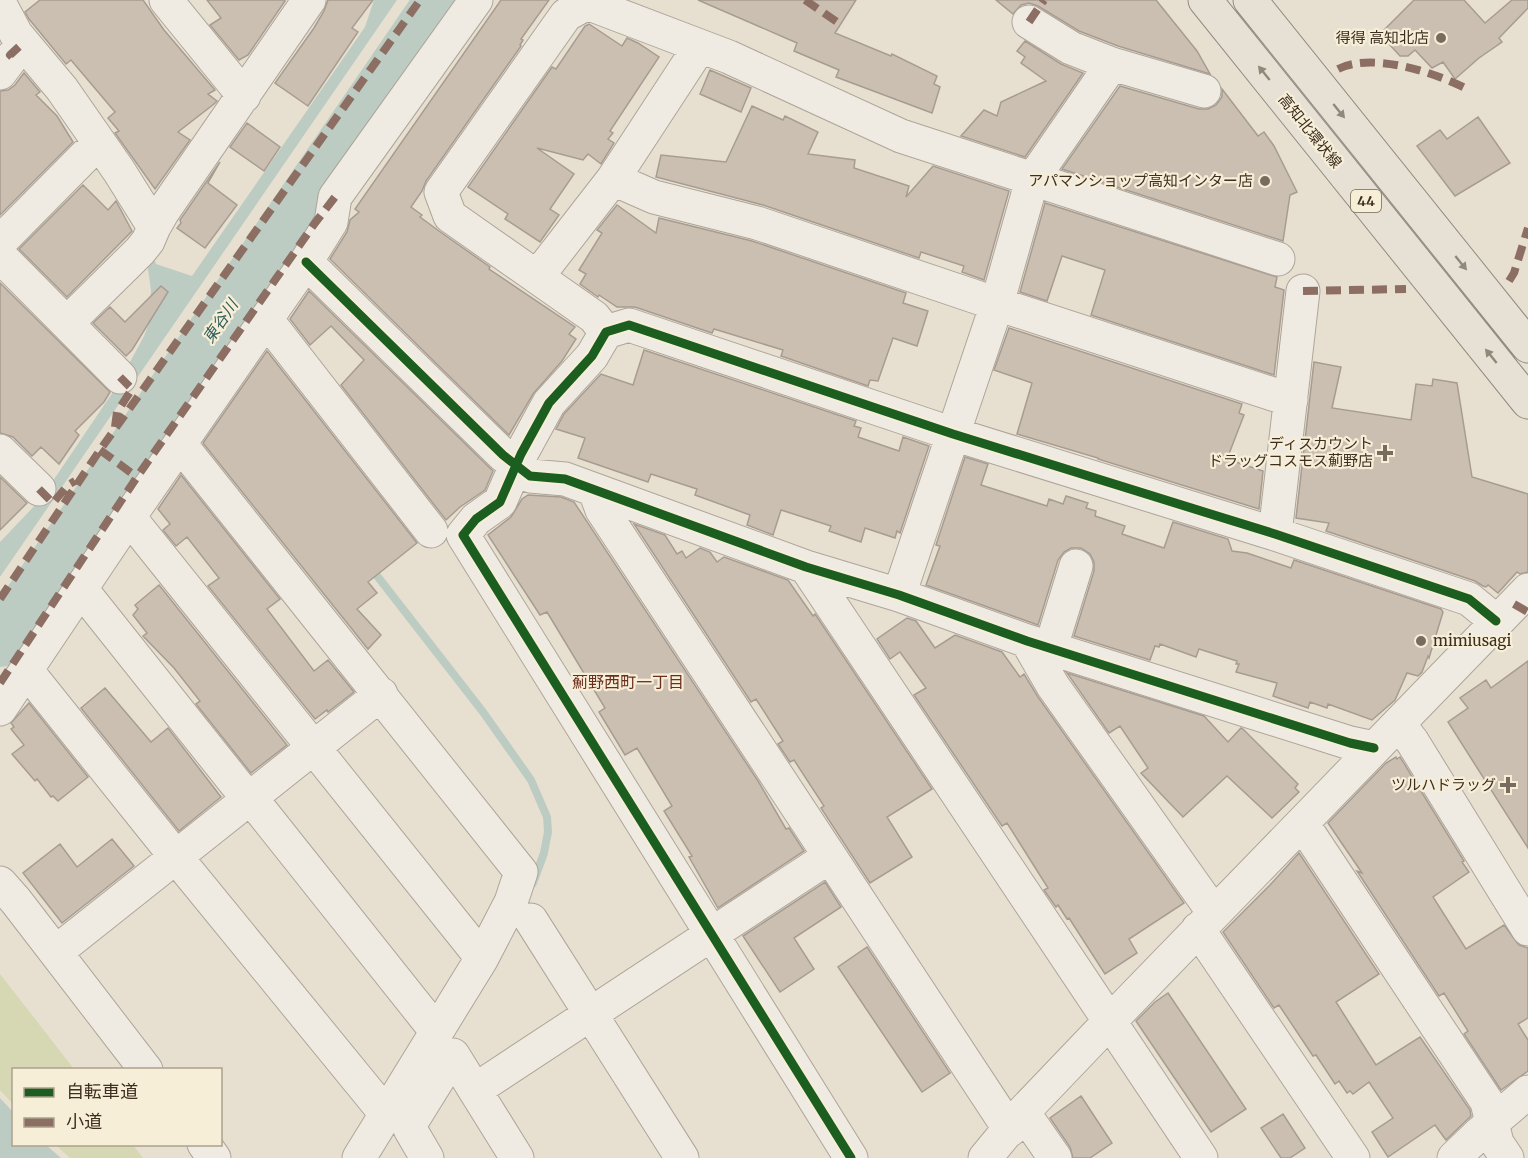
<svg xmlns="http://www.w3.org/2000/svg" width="1528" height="1158" viewBox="0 0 1528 1158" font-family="Merriweather,'Noto Sans JP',serif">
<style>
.green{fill:#d6d7b3}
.water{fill:#bcccc2}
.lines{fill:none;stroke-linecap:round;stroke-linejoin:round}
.stream{stroke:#bcccc2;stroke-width:8}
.river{stroke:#bcccc2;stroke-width:50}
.building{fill:#cbbfb2;stroke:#a89c90;stroke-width:1.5}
.minor-casing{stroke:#ada599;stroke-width:35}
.major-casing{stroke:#928b80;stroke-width:35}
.minor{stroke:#efebe3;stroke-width:33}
.major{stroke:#e6e1d4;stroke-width:33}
.quiet{stroke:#8d6e63;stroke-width:8;stroke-dasharray:15 8;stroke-linecap:butt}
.cycleway-casing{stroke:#f7eed8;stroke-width:13}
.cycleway{stroke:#1b5e20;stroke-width:9}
.oneway{fill:#92887a}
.poi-dot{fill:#786c5e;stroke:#f7eed8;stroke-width:2}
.labels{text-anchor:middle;stroke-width:4.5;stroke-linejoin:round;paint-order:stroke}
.shield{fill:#f7eed8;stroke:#756857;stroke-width:1.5}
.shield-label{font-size:14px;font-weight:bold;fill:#3d2e20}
.poi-label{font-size:15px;fill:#3d2e20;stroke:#f7eed8;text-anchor:end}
.street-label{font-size:15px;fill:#3d2e20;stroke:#f7eed8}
.water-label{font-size:16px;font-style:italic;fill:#2f5d5a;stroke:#f7eed8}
.neighbourhood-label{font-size:16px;fill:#6b2e1e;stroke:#f7eed8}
</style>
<rect width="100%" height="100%" fill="#e7e0d1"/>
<path class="green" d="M 0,974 L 74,1069 L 14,1070 L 13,1104 L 0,1090 Z
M 56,1145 L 133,1145 L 143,1158 L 70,1158 Z"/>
<path class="water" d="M 374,0 L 397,0 L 0,577 L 0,542 L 40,500 L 117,386 L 144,336 L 149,323 L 151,290 L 146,255 L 150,250 L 156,264 L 192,276 L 365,27 Z
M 0,1098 L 13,1112 L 14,1144 L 46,1145 L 61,1158 L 0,1158 Z"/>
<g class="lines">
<path class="stream" d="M 371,568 L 483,712 L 531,780 L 547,817 L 548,832 L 544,853 L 533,883"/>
<path class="river" d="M 0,642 L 440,0"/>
</g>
<path class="building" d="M 40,0 L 143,0 L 164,30 L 215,90 L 208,94 L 217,101 L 214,104 L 178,132 L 190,140 L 155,189 L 115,133 L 119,131 L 108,118 L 115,112 L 71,60 L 66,64 L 29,19 L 25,12 Z
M 207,0 L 285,0 L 285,1 L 248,55 L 239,60 L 210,25 L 221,18 Z
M 328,0 L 373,0 L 352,28 L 358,32 L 308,106 L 275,83 L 314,28 L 324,11 Z
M 501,0 L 549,0 L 521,39 L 523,40 L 520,45 L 521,46 L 426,181 L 422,191 L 411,207 L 422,215 L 420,217 L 439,231 L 490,267 L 489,269 L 575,327 L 569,334 L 576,339 L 562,361 L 533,394 L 509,435 L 330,259 L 347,232 L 350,220 L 359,212 L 355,209 Z
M 698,0 L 856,0 L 835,33 L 891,56 L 892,54 L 937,76 L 934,84 L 940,87 L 932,113 L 836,77 L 839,70 L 794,51 L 797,43 Z
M 996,0 L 1156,0 L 1197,51 L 1210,74 L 1118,46 L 1079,31 L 1038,6 L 1029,3 L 1021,5 L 1013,14 Z
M 1414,0 L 1464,0 L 1485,23 L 1512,0 L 1528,0 L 1528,8 L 1499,38 L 1502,42 L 1479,58 L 1455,79 L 1443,62 L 1432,68 L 1415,50 L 1408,56 L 1400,56 L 1380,34 Z
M 589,24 L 622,46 L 627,38 L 638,43 L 659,57 L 610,131 L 613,133 L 608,139 L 614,143 L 601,164 L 588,154 L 583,160 L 537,148 L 574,174 L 550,209 L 559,215 L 540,242 L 505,219 L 508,214 L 468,187 L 552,67 L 556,69 L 585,26 Z
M 1025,41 L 1061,64 L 1083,73 L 1025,157 L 961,136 L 984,110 L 997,116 L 1001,102 L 1046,81 L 1021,63 L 1025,57 L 1017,51 Z
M 710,70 L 751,88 L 741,112 L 700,94 Z
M 24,73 L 40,92 L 36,95 L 57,116 L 73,142 L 0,215 L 0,91 L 8,90 L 15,85 Z
M 1120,86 L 1199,109 L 1208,109 L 1216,105 L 1222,97 L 1222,89 L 1258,136 L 1264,132 L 1274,146 L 1297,192 L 1290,195 L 1283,241 L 1062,169 Z
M 752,106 L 783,120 L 785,116 L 818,132 L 808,154 L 855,160 L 854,168 L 909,186 L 906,197 L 933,166 L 1009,191 L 984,280 L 962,272 L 964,266 L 921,252 L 919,258 L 763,205 L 656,177 L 661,155 L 726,162 Z
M 1478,117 L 1510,163 L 1455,196 L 1417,146 L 1440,130 L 1447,139 Z
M 247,123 L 280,147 L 264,171 L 230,147 Z
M 220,162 L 208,183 L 237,205 L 205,248 L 177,228 L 181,223 L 180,220 Z
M 83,185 L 108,210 L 116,201 L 132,231 L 67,297 L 19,249 Z
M 1045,203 L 1277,277 L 1275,287 L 1284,290 L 1274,375 L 1091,315 L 1105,270 L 1062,256 L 1047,301 L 1020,292 Z
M 617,205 L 656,233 L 659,218 L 752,241 L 906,293 L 903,303 L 928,311 L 917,346 L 893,338 L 878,381 L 870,380 L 868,386 L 781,356 L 783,350 L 714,329 L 712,333 L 635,307 L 617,307 L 599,295 L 598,297 L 580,284 L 586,274 L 579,270 L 602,233 L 597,230 Z
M 0,283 L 110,392 L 104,402 L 75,431 L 79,435 L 59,464 L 41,447 L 32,456 L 13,437 L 0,433 Z
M 161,286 L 168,292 L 132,350 L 126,356 L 93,323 L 110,307 L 125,322 Z
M 309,291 L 493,471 L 485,490 L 460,507 L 446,520 L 341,385 L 364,360 L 331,326 L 310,345 L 290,319 Z
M 1009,328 L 1242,404 L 1239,413 L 1244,415 L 1227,459 L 1263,471 L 1259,509 L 1098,459 L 1098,458 L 1017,434 L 1032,383 L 994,370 Z
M 644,350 L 856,421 L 854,426 L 861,428 L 858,437 L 899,451 L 903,437 L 929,446 L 900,533 L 897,531 L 895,538 L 865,528 L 861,542 L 829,531 L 831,526 L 781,510 L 773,535 L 747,525 L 750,515 L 695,495 L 697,489 L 651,474 L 648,482 L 578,458 L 585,438 L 556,429 L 564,414 L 601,374 L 633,385 Z
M 267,351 L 417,543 L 368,582 L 377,593 L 357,609 L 381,635 L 368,649 L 203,443 Z
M 1314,362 L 1341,367 L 1332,408 L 1411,420 L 1416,384 L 1432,386 L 1433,379 L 1457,383 L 1472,477 L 1528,494 L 1528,572 L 1520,574 L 1517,572 L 1498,593 L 1488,585 L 1486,587 L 1483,586 L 1475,581 L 1326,531 L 1329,523 L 1296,518 Z
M 965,457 L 988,464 L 981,485 L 1047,506 L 1049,499 L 1063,504 L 1066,496 L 1088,503 L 1086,508 L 1096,511 L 1095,516 L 1125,526 L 1122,534 L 1164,548 L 1173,522 L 1228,539 L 1232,551 L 1247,553 L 1291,568 L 1294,560 L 1441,609 L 1443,612 L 1429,658 L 1428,656 L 1422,672 L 1418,676 L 1407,673 L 1395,700 L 1372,720 L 1328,704 L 1327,708 L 1310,702 L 1308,708 L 1273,696 L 1277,683 L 1236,672 L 1239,664 L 1236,664 L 1237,661 L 1199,649 L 1196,657 L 1160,644 L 1159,647 L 1155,646 L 1150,660 L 1074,636 L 1094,571 L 1094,562 L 1090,554 L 1081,548 L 1071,548 L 1064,552 L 1058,560 L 1038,625 L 926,585 L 940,546 L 936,545 Z
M 181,475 L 280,599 L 267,609 L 314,671 L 328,660 L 354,692 L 328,712 L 327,710 L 315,719 L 208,586 L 219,578 L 187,537 L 176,546 L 163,530 L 170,524 L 158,509 Z
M 0,477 L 27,503 L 0,530 Z
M 528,495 L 561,497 L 574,502 L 758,781 L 786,829 L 789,828 L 804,851 L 718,908 L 689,857 L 692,856 L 664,811 L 672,806 L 637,748 L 625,755 L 599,712 L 605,708 L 547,612 L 540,615 L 488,535 L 511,517 L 522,499 Z
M 634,524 L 665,535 L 677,554 L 682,551 L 686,558 L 700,548 L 710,552 L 717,562 L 724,557 L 788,580 L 813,616 L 815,614 L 932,789 L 887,817 L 912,857 L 870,883 L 821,808 L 824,806 L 794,760 L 790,762 L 778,744 L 783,741 L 756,699 L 751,702 Z
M 159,585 L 287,745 L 251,773 L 196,704 L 200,701 L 174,668 L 143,636 L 147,633 L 133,615 L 138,609 L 135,605 Z
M 907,618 L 916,621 L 935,648 L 955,635 L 1002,652 L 1020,677 L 1024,674 L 1038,697 L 1184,903 L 1129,939 L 1137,953 L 1105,974 L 1069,918 L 1067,919 L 1058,905 L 1056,907 L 1044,890 L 1048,888 L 1007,823 L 1002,826 L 914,695 L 926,688 L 900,652 L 890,659 L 877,639 Z
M 1528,661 L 1528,848 L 1448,722 L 1468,708 L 1460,698 L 1486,680 L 1491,688 Z
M 1067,673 L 1204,716 L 1228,742 L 1241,728 L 1243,729 L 1298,784 L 1295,788 L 1299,792 L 1272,818 L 1227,776 L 1183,817 L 1141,773 L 1148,768 L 1120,726 L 1109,733 Z
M 105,688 L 151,742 L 168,728 L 221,797 L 179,831 L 81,708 Z
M 29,703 L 88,777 L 58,801 L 53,796 L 51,797 L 37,779 L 35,781 L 12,754 L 24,745 L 11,729 L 14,727 L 11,723 Z
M 1396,757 L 1397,759 L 1400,757 L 1464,861 L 1462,862 L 1469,872 L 1433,897 L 1466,949 L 1504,925 L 1519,945 L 1528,948 L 1528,1018 L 1518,1024 L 1528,1040 L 1528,1071 L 1501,1090 L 1464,1034 L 1468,1031 L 1444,993 L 1439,996 L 1357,871 L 1362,873 L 1328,823 L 1386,763 Z
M 112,839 L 134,866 L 62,923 L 23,873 L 60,844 L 77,867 Z
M 1299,853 L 1379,974 L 1336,1002 L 1376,1065 L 1420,1037 L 1470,1110 L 1471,1116 L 1446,1140 L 1435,1125 L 1388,1157 L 1372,1132 L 1393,1118 L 1369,1082 L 1353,1094 L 1350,1091 L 1347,1093 L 1339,1081 L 1335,1084 L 1316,1055 L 1313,1056 L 1279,1005 L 1274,1008 L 1223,932 L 1270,885 Z
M 825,882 L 841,907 L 794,938 L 814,969 L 780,992 L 743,936 Z
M 867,947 L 950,1073 L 922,1092 L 838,967 Z
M 1168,993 L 1246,1109 L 1211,1132 L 1136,1021 L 1155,1002 Z
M 1081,1096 L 1112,1143 L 1090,1158 L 1073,1158 L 1070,1147 L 1050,1118 Z
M 1283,1114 L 1305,1148 L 1290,1158 L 1281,1158 L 1261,1128 Z"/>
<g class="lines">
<g class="minor-casing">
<path id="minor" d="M 166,0 L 244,96
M 0,4 L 16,34 L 62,89 L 119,171 L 154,227 L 162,213 L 309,0
M 1029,22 L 1071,48 L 1112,64 L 1204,91
M 700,46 L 729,57 L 901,136 L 1278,259
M 0,73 L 12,57
M 613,179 L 700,46 L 587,3 L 566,15 L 441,192 L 450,216 L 537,277 L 613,179 L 654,197 L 757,223 L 997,304 L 1291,400
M 0,242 L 85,156
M 0,256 L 120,377
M 306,262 L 503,455 L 530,476 L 565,479 L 806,567 L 899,595 L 1027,641 L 1350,743 L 1374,748
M 537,277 L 594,317 L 606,332
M 266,319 L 431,531
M 67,323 L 140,251 L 148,241 L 154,227
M 180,444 L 521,872 L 511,902 L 482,958 L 359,1158
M 0,451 L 39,489
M 595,491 L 602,510 L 1010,1130
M 129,517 L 482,958
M 1275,534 L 1303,291
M 806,567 L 1201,1158
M 81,589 L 237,785 L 262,812 L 437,1032
M 899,595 L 997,304 L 1032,180 L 1112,64
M 1027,641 L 1053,686 L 1214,913
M 1051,647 L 1076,566
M 27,671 L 176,857 L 386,1114
M 0,709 L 129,517 L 306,262 L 331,222 L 335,197 L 476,0
M 1399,725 L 1412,741 L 1528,929
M 1302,823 L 1487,1102 L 1497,1143 L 1507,1158
M 0,883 L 16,901 L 146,1070
M 531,920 L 682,1158
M 1198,929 L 1353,1158
M 56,952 L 381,694
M 475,1090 L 829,857
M 1023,1112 L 1055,1158
M 204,1144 L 214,1158
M 427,1158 L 410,1129 L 412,1121 L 453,1055 L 517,1158
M 851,1158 L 463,535 L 476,519 L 500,502 L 521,454 L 549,403 L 592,356 L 606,332 L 629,325 L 953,434 L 1275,534 L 1469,599 L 1496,621
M 985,1158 L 1023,1112 L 1110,1021 L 1528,590
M 1454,1158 L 1480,1133 L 1528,1092"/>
</g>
<g class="major-casing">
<path id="major" d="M 1205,0 L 1528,402
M 1250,0 L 1528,346"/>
</g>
<use href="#minor" class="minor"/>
<use href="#major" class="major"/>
<path class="quiet" d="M 805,0 L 843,26
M 1029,22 L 1044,0
M 12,57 L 10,55 L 23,43
M 1338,69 C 1372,52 1434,72 1467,89
M 1509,281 L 1514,273 L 1528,228
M 1303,291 L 1406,289
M 115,427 L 117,412 L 132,389 L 120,377
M 100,450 L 137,477
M 39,489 L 53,503 L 68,485 L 75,481
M 0,599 L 100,450 L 420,0
M 1514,604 L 1528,612
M 0,683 L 137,477 L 315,223 L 335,197"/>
<g class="cycleway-casing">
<path id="cycleway" d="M 306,262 L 503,455 L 530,476 L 565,479 L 806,567 L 899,595 L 1027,641 L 1350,743 L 1374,748
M 851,1158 L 463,535 L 476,519 L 500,502 L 521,454 L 549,403 L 592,356 L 606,332 L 629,325 L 953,434 L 1275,534 L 1469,599 L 1496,621"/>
</g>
<use href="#cycleway" class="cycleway"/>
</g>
<defs><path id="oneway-solid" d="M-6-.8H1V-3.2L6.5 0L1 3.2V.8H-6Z" transform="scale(1.5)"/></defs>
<g class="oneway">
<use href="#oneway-solid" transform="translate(1264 73) rotate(-129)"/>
<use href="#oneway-solid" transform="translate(1339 111) rotate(51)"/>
<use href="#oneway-solid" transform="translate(1461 263) rotate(51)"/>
<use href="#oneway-solid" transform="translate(1491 356) rotate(-129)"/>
</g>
<g class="poi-dot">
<circle cx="1441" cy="38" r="6"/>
<circle cx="1265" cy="181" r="6"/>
<path d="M1382 444h6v6h6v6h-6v6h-6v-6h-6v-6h6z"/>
<circle cx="1421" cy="641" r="6"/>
<path d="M1505 776h6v6h6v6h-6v6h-6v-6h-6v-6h6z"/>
</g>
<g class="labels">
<rect class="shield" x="1351" y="190" width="30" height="22" rx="4.5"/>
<g class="shield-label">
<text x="1366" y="206">44</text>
</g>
<g class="poi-label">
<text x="1429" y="43">得得 高知北店</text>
<text x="1253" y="186">アパマンショップ高知インター店</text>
<text x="1373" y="449">ディスカウント<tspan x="1373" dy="17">ドラッグコスモス薊野店</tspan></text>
<text x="1433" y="646" text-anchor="start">mimiusagi</text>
<text x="1496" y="790">ツルハドラッグ</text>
</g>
<g class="street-label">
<text transform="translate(1310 131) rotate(51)" y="5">高知北環状線</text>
</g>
<g class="water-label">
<text transform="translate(220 321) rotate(-56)" y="6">東谷川</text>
</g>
<g class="neighbourhood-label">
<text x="628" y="688">薊野西町一丁目</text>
</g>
</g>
<rect x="12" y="1068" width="210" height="78" fill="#f7eed8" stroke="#ada18e" stroke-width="1.5"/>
<rect x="24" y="1088" width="30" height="9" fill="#1b5e20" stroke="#ada18e" stroke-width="1.5"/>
<text x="66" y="1098" font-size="18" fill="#3d2e20">自転車道</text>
<rect x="24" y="1118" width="30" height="9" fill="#8d6e63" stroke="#ada18e" stroke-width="1.5"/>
<text x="66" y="1128" font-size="18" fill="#3d2e20">小道</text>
</svg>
